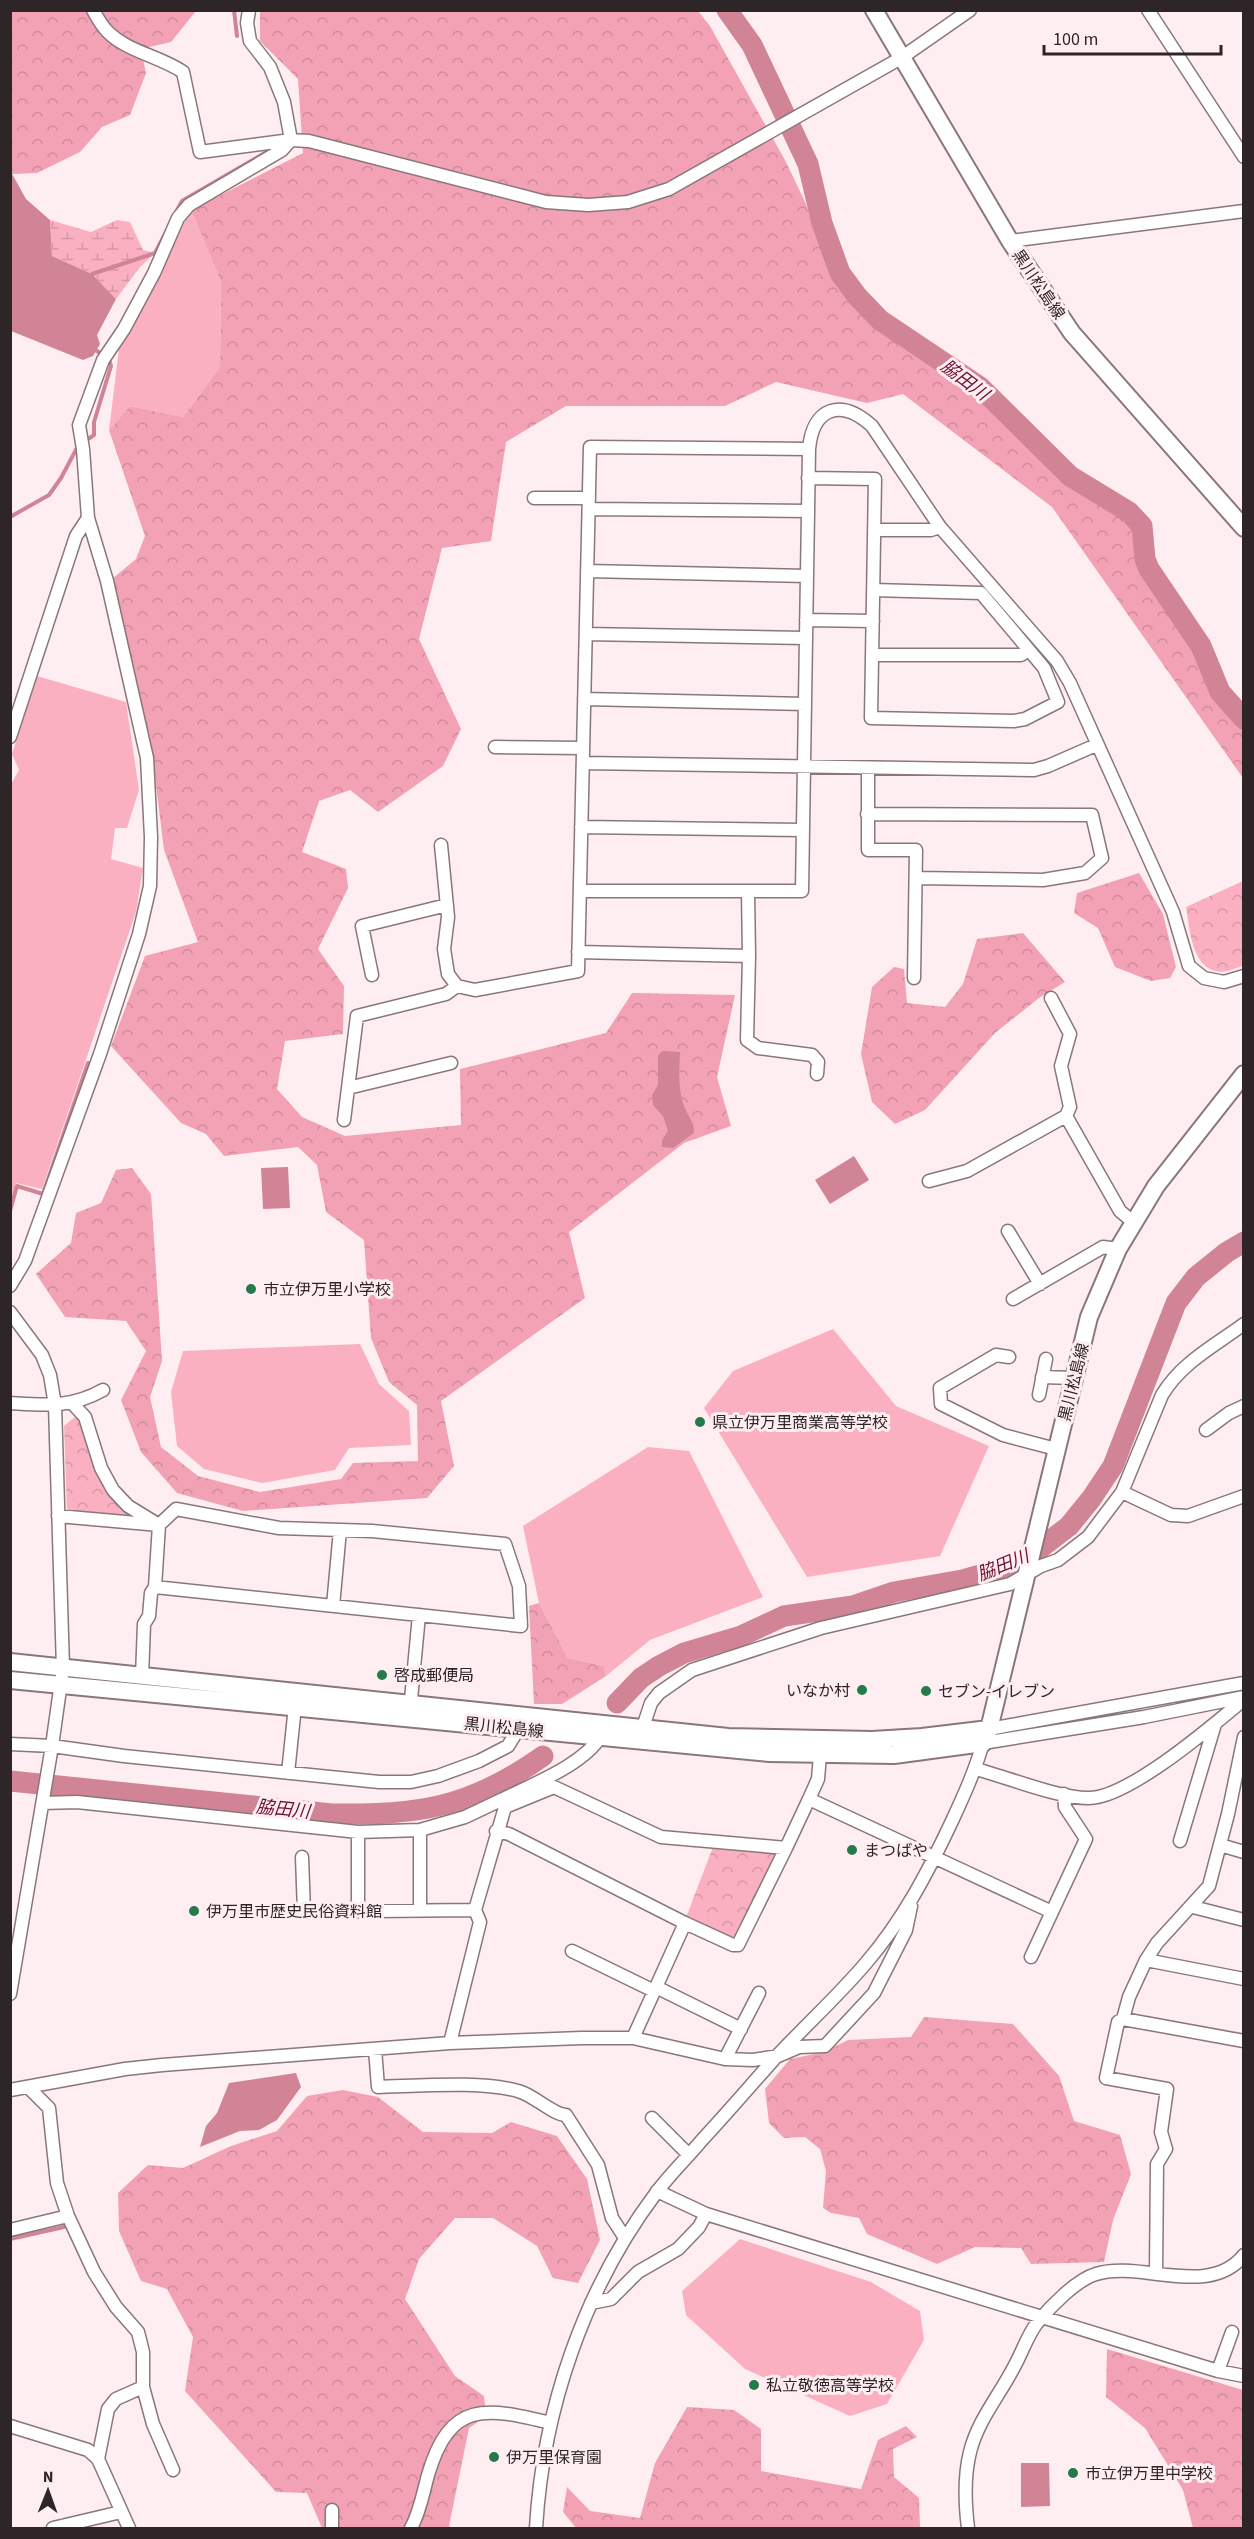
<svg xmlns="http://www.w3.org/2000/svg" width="1254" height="2539" viewBox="0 0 1254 2539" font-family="'Source Sans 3','Noto Sans JP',sans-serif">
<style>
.grass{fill:#fab0c0}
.forest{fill:url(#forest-crowns)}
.wetland{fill:url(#wetland-marsh)}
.park{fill:url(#park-crowns)}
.water{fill:#d18496}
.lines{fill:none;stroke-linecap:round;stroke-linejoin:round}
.stream{stroke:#d18496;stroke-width:4}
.river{stroke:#d18496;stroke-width:21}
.minor-casing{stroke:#89777a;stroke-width:15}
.major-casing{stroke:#89777a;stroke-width:20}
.minor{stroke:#fff;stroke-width:12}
.major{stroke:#fff;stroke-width:16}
.poi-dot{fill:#25794b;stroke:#ffeef1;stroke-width:2}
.labels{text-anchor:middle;stroke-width:6;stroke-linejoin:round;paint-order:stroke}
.street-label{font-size:16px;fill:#2d2527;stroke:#ffeef1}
.poi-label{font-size:16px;fill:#2d2527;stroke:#ffeef1;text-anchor:start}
.water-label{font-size:18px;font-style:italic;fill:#6e1133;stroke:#ffeef1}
</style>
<defs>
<pattern id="forest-crowns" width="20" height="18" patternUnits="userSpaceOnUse" patternTransform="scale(1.5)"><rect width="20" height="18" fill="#f2a2b4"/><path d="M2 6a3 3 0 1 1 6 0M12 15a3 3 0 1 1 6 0" fill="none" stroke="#d08b9b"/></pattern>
<pattern id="wetland-marsh" width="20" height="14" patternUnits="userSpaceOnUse" patternTransform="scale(1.5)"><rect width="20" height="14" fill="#fab0c0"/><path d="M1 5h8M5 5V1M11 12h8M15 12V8" fill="none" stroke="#d797a5"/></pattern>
<pattern id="park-crowns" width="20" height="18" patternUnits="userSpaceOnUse" patternTransform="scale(1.5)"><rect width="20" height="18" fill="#fab0c0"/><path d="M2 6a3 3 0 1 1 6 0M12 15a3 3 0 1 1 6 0" fill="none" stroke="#d797a5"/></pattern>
</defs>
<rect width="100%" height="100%" fill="#ffeef1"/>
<path class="grass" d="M 191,210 L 221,282 L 220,367 L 183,417 L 130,406 L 109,430 L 119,349 Z
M 37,676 L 126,702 L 139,790 L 127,828 L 115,828 L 111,859 L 143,868 L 136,912 L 42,1189 L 16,1183 L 11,1202 L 10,786 L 19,770 L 12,754 Z
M 833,1329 L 896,1406 L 989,1446 L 940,1556 L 807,1577 L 704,1408 L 733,1371 Z
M 360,1344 L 379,1384 L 409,1411 L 411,1445 L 349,1448 L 335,1470 L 262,1483 L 204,1469 L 177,1446 L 171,1392 L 183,1351 Z
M 648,1447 L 689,1451 L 763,1597 L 650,1640 L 606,1676 L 604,1666 L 568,1658 L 539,1603 L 523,1526 Z
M 740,2239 L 871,2282 L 920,2311 L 924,2340 L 887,2404 L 850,2416 L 745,2369 L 686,2315 L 682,2291 Z"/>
<path class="forest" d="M 10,11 L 196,11 L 171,42 L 141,49 L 146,73 L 130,115 L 102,127 L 80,152 L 37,173 L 13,174 L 10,172 Z
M 260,11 L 698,11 L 710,26 L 786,162 L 806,204 L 817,238 L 830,258 L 838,278 L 852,296 L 872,318 L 976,390 L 1068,479 L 1137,524 L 1143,567 L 1243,717 L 1243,778 L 1052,507 L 903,394 L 867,403 L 776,382 L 725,406 L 566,406 L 506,442 L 491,541 L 442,548 L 419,639 L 461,729 L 443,766 L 378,812 L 350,790 L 319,801 L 302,852 L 346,869 L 348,888 L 318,949 L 344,986 L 343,1034 L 285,1041 L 277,1089 L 302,1117 L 345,1136 L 461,1125 L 460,1069 L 606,1033 L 632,993 L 735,995 L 717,1077 L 731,1126 L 684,1143 L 569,1232 L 585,1298 L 441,1401 L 454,1466 L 427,1498 L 243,1511 L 177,1493 L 141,1452 L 121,1400 L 146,1351 L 126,1321 L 65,1317 L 36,1274 L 71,1243 L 76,1213 L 101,1203 L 116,1170 L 132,1168 L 151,1194 L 162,1361 L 150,1397 L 161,1447 L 198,1476 L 260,1492 L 341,1479 L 353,1463 L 418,1461 L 417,1405 L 389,1382 L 371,1338 L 364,1240 L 326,1212 L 317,1165 L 298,1147 L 224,1156 L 206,1134 L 181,1123 L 111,1046 L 145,956 L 198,942 L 164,850 L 152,753 L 112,579 L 136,559 L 145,536 L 109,430 L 130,406 L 183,417 L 220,367 L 221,282 L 191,210 L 303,153 L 298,79 L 260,41 Z
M 1139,873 L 1163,914 L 1176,967 L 1170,978 L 1151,981 L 1115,967 L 1098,928 L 1074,913 L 1077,893 Z
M 1023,933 L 1065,982 L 1039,998 L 995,1033 L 925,1110 L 895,1124 L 872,1102 L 861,1054 L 872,987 L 894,967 L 904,969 L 907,1003 L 945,1007 L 963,984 L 977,939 Z
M 539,1603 L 568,1658 L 604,1666 L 606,1676 L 562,1704 L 534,1704 L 529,1606 Z
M 924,2017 L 1013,2024 L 1059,2076 L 1074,2121 L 1120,2135 L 1131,2174 L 1113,2220 L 1104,2262 L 1031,2264 L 1021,2248 L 975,2247 L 937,2264 L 867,2234 L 859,2218 L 831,2213 L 823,2208 L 826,2171 L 820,2149 L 805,2137 L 784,2138 L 769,2123 L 765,2089 L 790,2059 L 824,2052 L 848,2040 L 911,2037 Z
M 343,2090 L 378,2097 L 423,2132 L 492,2133 L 511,2122 L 557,2136 L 587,2179 L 600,2240 L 578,2283 L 553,2278 L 537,2246 L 493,2218 L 455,2218 L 419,2259 L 405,2299 L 455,2376 L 484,2396 L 486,2416 L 469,2428 L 449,2526 L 451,2528 L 322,2528 L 307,2493 L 276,2492 L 185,2391 L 193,2337 L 167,2289 L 141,2281 L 119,2231 L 118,2193 L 148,2165 L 183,2168 L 231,2146 L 277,2131 L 307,2096 Z
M 1107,2349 L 1243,2390 L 1243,2528 L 1193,2528 L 1183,2490 L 1145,2428 L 1106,2397 Z
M 687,2407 L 734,2410 L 761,2429 L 761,2471 L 861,2489 L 878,2440 L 906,2426 L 917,2437 L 893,2449 L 894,2477 L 919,2498 L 920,2528 L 576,2528 L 563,2512 L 567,2487 L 590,2511 L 640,2518 L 655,2463 Z"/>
<path class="wetland" d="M 50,220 L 91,232 L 117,220 L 130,222 L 143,250 L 155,253 L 140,267 L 116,299 L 92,274 L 52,256 Z"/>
<path class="park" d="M 1243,881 L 1243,966 C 1236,968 1227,972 1220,972 C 1191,969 1190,929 1186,907 Z
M 75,1417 L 81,1419 L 97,1470 L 136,1518 L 67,1511 L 64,1426 Z
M 713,1847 L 779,1852 L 735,1941 L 685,1920 Z"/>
<path class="water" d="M 11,172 L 26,199 L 50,220 L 52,256 L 92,274 L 116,299 L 97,335 L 100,344 L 93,356 L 83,360 L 11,331 Z
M 662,1051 L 680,1052 C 679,1070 678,1089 684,1106 C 687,1116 695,1121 694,1133 L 673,1148 L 662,1147 L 662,1140 L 668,1131 L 663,1116 L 653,1105 L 652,1095 L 658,1085 L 658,1056 Z
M 854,1156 L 869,1180 L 830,1204 L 815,1180 Z
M 288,1167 L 290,1208 L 263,1209 L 261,1168 Z
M 296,2073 L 301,2087 L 277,2120 L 259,2130 L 240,2131 L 200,2147 L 206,2126 L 217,2113 L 229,2083 Z
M 1021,2463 L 1049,2463 L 1050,2506 L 1021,2507 Z"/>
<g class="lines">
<path class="stream" d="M 234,10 L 237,36
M 176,212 L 182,201 L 270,150
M 91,278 L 92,274 L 155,253 L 165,234
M 84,442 L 94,435 L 94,422 L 111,366 L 109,359 L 94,349
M 10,517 L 49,495 L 61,478 L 78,446
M 10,1211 L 17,1186 L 43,1194 L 88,1063
M 10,2239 L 64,2227"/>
<path class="river" d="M 727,10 L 752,45 L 808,164 L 822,223 L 840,273 L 857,296 L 880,320 L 980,387 L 1070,476 L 1129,512 L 1142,526 L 1145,559 L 1149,569 L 1201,646 L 1220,692 L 1244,719
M 617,1703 L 641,1678 L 659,1666 L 684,1653 L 741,1636 L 784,1616 L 853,1606 L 894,1592 L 962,1580 L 1001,1569 L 1038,1550 L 1069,1526 L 1091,1499 L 1113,1466 L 1176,1303 L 1196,1277 L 1227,1252 L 1244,1242
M 10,1781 L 332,1814 C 419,1815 470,1808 543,1756"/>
<g class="minor-casing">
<path id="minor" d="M 93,10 C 97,17 101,25 107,31 C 127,52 160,56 183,72 L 200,152 L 291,140 L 309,141 L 546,202 L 588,205 L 628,202 L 669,189 L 901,58 L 970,10
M 1148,10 L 1244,157
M 1010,241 L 1244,211
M 808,478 L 875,479 C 874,559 873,639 871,718 L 1014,721 L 1025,719 L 1058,702 L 1044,668 L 1029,650 L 1021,655 L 872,655
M 534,498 L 589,498
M 589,509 L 808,511
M 874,530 L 931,530 L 940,527
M 587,571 L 807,576
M 873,590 L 981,593 L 1029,650
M 806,620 L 873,621
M 586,634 L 806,638
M 584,699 L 805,704
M 10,737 L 76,536 L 88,518
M 495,747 L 583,748
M 583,763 L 1034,770 L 1048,766 L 1096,745
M 868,768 L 868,850 L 916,850 L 914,978
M 867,814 L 1092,815 L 1102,858 L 1085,873 L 1043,880 L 916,878
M 581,827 L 803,830
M 441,845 L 448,917 L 444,949 L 448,974 L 457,986 L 475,990 L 578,971 L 590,447 L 809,449
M 580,891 L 802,891 L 809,449 C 813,407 841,398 872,426 L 940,527 L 1057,661 L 1070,683 L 1173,912 L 1189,966 L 1204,978 L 1224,982 L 1244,976
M 578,952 L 749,956 L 748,892
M 749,956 L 747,1040 L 758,1048 L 812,1055 L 818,1062 L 817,1074
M 372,975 L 362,926 L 447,905
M 1051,998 L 1070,1034 L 1061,1066 L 1070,1107 L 1066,1116 L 1120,1211 L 1133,1222
M 348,1088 L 451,1063
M 344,1120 L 357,1016 L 446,994 L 457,986
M 929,1181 L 967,1171 L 1066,1116
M 1008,1231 L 1040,1284
M 10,1286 L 25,1261 L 100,1054 L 139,934 L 150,886 L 151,837 L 147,758 L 107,581 L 88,518 L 83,449 L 79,425 L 103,360 L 124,329 L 154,273 L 178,218 L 189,205 L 282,150 L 291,140 L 284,102 L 270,67 L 250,41 L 247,23 L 249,10
M 1013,1299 L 1103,1247 L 1118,1249
M 10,1312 L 42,1355 L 50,1375 L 55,1405 L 63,1668 L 52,1746 L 10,1994
M 1009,1357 L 996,1355 L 940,1388 L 941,1404 L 1003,1435 L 1056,1449
M 1042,1377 L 1074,1378
M 1039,1395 L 1046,1359
M 10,1403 C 46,1405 71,1408 103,1390
M 1206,1430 L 1229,1413 L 1244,1406
M 1122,1492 L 1171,1515 L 1188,1516 L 1244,1496
M 58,1516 L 159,1525 L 155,1587 L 521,1626 L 519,1586 L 505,1544 L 372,1531 L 279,1528 L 176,1509 L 159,1525 L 128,1506 L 113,1490 L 101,1468 L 85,1417 L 72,1403
M 333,1606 L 340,1530
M 142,1676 L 144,1624 L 149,1616 L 151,1593 L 155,1587
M 410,1710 L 419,1615
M 643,1727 L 651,1703 L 659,1693 L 692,1670 L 821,1628 L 1010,1584 L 1041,1566 L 1058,1560 L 1088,1537 L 1122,1492 L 1162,1395 C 1181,1363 1214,1346 1244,1324
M 989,1729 L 1244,1683
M 10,1744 L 52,1746 L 124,1756 L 379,1782 L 411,1782 L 438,1776 L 479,1761 L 508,1746 L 519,1728
M 820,1755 L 818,1779 L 809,1799 L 1052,1912
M 976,1769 C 1006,1777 1059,1798 1088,1798 C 1127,1799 1211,1727 1242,1701
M 288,1773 L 295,1706
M 503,1799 C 533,1784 583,1765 601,1736
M 43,1803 L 77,1802 L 358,1832 L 420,1830 L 465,1817 L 503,1799 L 505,1807
M 420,1830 L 420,1911
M 496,1831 L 509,1834 L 685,1923 L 733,1945 L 738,1945 L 786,1848
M 358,1832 L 358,1911
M 1180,1841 L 1215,1724
M 1220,1845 L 1244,1852
M 302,1857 L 304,1912
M 1193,1907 L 1244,1920
M 273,1912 L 475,1910
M 572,1951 L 654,1991
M 1031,1957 L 1086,1839 L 1065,1807 L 1064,1794
M 1146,1960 L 1244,1979
M 656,1987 L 741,2029
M 1123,2019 L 1244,2041
M 633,2038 L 685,1923
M 450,2043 L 480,1922 L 475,1910 L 505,1807 L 554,1787 L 661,1837 L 786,1848 L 809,1799
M 375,2049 L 378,2087 C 418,2086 484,2080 521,2092 C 534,2096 554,2115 566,2115 L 598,2165 L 612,2218 L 625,2238
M 725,2059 L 759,1993
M 29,2088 L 49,2108 L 57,2183 L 68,2216 L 94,2272 L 116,2307 L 138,2332 L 143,2352 L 143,2387 L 116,2399 L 108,2409 L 98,2459
M 10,2090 L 125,2069 L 162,2065 L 450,2043 L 582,2038 L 633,2038 L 725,2059 L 753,2060 L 778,2056 L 799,2047 L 825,2046 L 874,1993 L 906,1930 L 911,1906
M 652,2118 L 689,2155
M 657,2191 L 706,2214 L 1218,2371 L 1244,2376
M 10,2230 L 68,2216
M 1156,2273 L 1157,2164 L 1166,2149 L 1161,2132 L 1167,2089 L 1106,2078 L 1118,2022 L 1123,2019 L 1129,1997 L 1146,1960 L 1157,1943 L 1209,1886 L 1228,1814 L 1244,1737
M 591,2303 L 611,2299 L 638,2272 L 678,2249 L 699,2227 L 706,2214
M 1218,2371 L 1232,2332
M 143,2387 L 153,2424 L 173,2470
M 10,2426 L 88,2450 L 98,2459 L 129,2528
M 332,2510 L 332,2528
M 53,2528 L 121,2512
M 411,2528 C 420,2512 423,2493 428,2475 C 450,2400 485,2407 551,2423
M 536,2528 C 543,2409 584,2289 656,2193 C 670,2174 687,2158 702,2140 C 727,2113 751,2085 776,2057 C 806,2025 838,1996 866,1963 C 903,1920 928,1872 952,1821 C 964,1795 975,1771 983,1743 L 1144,1717 L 1244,1697
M 968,2528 C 965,2504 964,2476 970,2452 C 978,2420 999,2396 1014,2367 C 1022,2353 1027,2336 1037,2323 C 1050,2307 1076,2280 1096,2274 C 1141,2260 1209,2299 1244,2255"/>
</g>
<g class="major-casing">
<path id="major" d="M 874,10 L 1010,241 L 1072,333 L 1244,528
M 10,1662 L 728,1737 L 872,1740 L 922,1737 L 989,1729
M 10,1680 L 769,1753 L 894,1755 L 983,1743 L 989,1729 L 1089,1317 L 1118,1249 L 1156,1186 L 1244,1074"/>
</g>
<use href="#minor" class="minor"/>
<use href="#major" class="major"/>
</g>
<g class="poi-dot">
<circle cx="251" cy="1289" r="6"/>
<circle cx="700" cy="1422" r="6"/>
<circle cx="382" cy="1675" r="6"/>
<circle cx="862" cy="1690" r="6"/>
<circle cx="926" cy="1691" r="6"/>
<circle cx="852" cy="1850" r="6"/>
<circle cx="194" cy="1911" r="6"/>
<circle cx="754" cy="2385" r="6"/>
<circle cx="494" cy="2457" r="6"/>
<circle cx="1073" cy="2473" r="6"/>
</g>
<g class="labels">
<g class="street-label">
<text transform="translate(1039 284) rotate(56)" y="6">黒川松島線</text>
<text transform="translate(1073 1382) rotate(-76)" y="6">黒川松島線</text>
<text transform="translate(504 1727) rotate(6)" y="6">黒川松島線</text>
</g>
<g class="poi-label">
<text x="263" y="1295">市立伊万里小学校</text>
<text x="712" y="1428">県立伊万里商業高等学校</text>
<text x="394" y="1681">啓成郵便局</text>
<text x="850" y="1696" text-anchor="end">いなか村</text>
<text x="938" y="1697">セブン-イレブン</text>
<text x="864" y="1856">まつばや</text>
<text x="206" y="1917">伊万里市歴史民俗資料館</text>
<text x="766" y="2391">私立敬徳高等学校</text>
<text x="506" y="2463">伊万里保育園</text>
<text x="1085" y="2479">市立伊万里中学校</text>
</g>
<g class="water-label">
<text transform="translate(965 380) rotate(37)" y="6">脇田川</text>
<text transform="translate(1003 1565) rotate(-22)" y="6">脇田川</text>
<text transform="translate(283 1809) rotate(6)" y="6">脇田川</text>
</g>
</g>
<rect width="1254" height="2539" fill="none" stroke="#2d2527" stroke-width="24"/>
<g transform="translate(48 2491) rotate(1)" stroke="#ffeef1" stroke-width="4.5" paint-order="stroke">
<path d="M0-4.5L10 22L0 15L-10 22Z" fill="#2d2527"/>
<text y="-9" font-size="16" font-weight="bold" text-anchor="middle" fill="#2d2527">N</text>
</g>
<path d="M1044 45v9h177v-9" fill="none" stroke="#2d2527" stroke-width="3"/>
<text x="1053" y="45" font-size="18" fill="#2d2527" stroke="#ffeef1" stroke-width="4.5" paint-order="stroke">100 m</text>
</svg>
